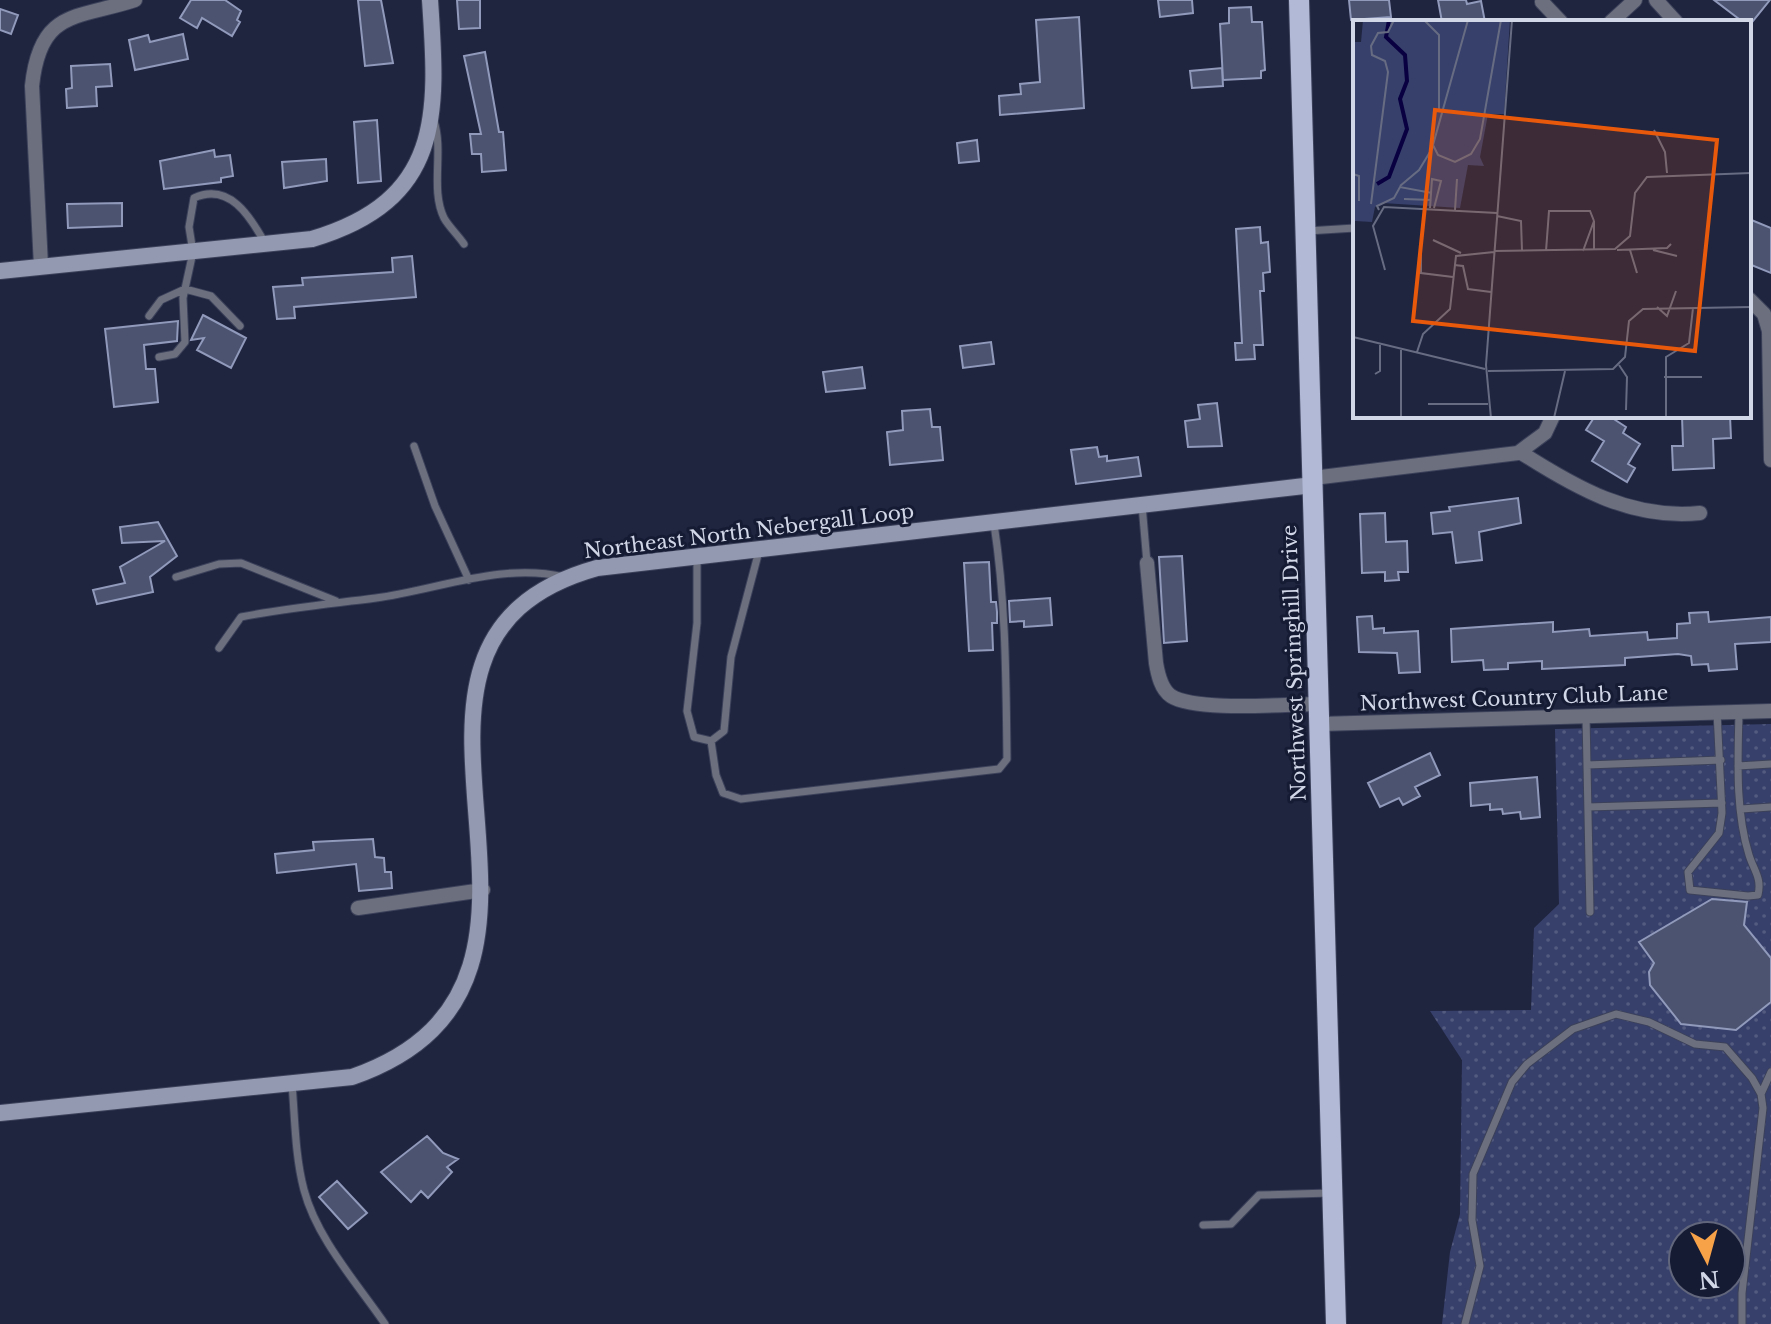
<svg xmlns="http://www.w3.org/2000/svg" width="1771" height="1324" viewBox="0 0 1771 1324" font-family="'Libre Baskerville',serif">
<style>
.grass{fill:url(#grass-dots);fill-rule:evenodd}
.building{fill:#4b5371;stroke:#919abb;stroke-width:2}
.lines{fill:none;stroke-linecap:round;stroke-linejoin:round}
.lane-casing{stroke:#3c415a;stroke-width:9}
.street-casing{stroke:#3c415a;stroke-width:16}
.secondary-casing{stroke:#3c415a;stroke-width:18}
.primary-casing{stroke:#3c415a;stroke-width:22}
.lane{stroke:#6c707e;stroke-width:7}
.street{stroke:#6c707e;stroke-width:14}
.secondary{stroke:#9399b0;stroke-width:16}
.primary{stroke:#b1b9d7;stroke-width:20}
.labels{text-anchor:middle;stroke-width:6;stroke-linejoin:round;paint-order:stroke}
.street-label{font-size:20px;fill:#d2d7e8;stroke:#161b34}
.inset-river{fill:none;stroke:#080041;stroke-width:4}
.inset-road{fill:none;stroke:#676c83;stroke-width:2}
.view{fill:#e8590c;fill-opacity:0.15;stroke:#e8590c;stroke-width:4}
.inset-edge{fill:none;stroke:#d2d7e8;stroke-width:4}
</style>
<defs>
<pattern id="grass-dots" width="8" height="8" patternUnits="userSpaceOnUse" patternTransform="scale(2)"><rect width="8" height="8" fill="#37406b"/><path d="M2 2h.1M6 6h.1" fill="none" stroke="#535b80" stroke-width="1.8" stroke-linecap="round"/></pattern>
</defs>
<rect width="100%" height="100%" fill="#1f243f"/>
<path class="grass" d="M 1771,724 L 1771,1324 L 1442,1324 L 1450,1252 L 1460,1214 L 1462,1060 L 1430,1011 L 1531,1010 L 1534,928 L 1559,904 L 1555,729 ZM 1683,1236 L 1731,1236 L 1731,1284 L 1683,1284 Z"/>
<path class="building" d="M 191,0 L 225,0 L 241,11 L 237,20 L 240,22 L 232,36 L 202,18 L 197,28 L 180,18 Z
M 358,0 L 381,0 L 393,63 L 365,66 Z
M 457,0 L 480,0 L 480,28 L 459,29 Z
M 1158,0 L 1192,0 L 1193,13 L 1160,17 Z
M 1349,0 L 1389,0 L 1391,17 L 1351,20 Z
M 1438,0 L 1466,0 L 1467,4 L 1481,1 L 1485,22 L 1442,22 Z
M 1714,0 L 1770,0 L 1749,26 L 1749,22 L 1743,22 Z
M 1251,7 L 1252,22 L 1262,22 L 1265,70 L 1261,71 L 1261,78 L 1223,80 L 1220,24 L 1229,23 L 1229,8 Z
M 0,9 L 18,15 L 11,34 L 0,30 Z
M 1079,17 L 1084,108 L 1000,115 L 999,96 L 1021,94 L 1020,84 L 1040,82 L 1036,20 Z
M 183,34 L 188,59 L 135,70 L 129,40 L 148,35 L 150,42 Z
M 485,52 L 499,132 L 503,132 L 506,170 L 482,172 L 481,154 L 472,154 L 470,134 L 481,134 L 464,56 Z
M 110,64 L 112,86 L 96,87 L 97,106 L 67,108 L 66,89 L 72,88 L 71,66 Z
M 1222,68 L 1223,86 L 1192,88 L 1190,71 Z
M 377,120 L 381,181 L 358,183 L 354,122 Z
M 977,140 L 979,161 L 959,163 L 957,143 Z
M 214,150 L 215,157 L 230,155 L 233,176 L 221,178 L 221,182 L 164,189 L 160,161 Z
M 326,159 L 327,181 L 284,188 L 282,162 Z
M 122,203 L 122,226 L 68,228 L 67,204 Z
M 1749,219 L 1771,228 L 1771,273 L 1749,264 Z
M 1260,227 L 1261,243 L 1268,242 L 1270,272 L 1263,273 L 1264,291 L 1260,291 L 1263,345 L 1254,345 L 1255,359 L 1236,360 L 1235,343 L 1242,343 L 1236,229 Z
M 412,256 L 416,297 L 294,307 L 295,318 L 277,319 L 273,287 L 303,285 L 302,278 L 393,272 L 392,258 Z
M 203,315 L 246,338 L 231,368 L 197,350 L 204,338 L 191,340 Z
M 178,321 L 177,341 L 144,345 L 146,369 L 155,369 L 158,402 L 114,407 L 105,329 Z
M 991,342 L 994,364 L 963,368 L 960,346 Z
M 862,367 L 865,388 L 826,392 L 823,372 Z
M 1217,403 L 1222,446 L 1188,447 L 1185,421 L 1200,419 L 1198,405 Z
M 930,409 L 932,427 L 940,427 L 943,460 L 890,465 L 887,432 L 903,430 L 902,411 Z
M 1595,416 L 1609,416 L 1626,427 L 1623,433 L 1640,444 L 1628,464 L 1635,468 L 1627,482 L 1592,461 L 1604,441 L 1586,430 Z
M 1682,416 L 1730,416 L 1731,438 L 1713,439 L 1714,468 L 1673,470 L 1672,446 L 1683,446 Z
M 1097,447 L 1099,457 L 1107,456 L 1107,461 L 1138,457 L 1141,476 L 1076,484 L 1071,450 Z
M 1518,498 L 1521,523 L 1479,532 L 1482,560 L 1456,563 L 1452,532 L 1433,534 L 1431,513 L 1450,511 L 1449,507 Z
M 1385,513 L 1386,542 L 1407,541 L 1408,572 L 1398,572 L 1399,580 L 1385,581 L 1385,572 L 1362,573 L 1360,514 Z
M 158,522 L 177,556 L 150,577 L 153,592 L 97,604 L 93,590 L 125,583 L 120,567 L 165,541 L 122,543 L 120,527 Z
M 1182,556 L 1187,641 L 1164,643 L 1159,557 Z
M 989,562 L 991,602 L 996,602 L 997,612 L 997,623 L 992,623 L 993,650 L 969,651 L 964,563 Z
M 1050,598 L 1052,625 L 1024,627 L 1024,621 L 1010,622 L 1009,601 Z
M 1708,612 L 1709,622 L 1771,617 L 1771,642 L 1735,644 L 1737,669 L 1709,671 L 1708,664 L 1692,665 L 1691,656 L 1678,654 L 1625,658 L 1625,665 L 1542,669 L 1542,661 L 1508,663 L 1508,669 L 1484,670 L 1483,660 L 1452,662 L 1451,629 L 1553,622 L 1553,632 L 1589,629 L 1590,636 L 1647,632 L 1648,640 L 1677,638 L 1677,624 L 1690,623 L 1689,613 Z
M 1372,616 L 1373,629 L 1384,628 L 1384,633 L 1418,631 L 1420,672 L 1399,673 L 1397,653 L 1359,652 L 1357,617 Z
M 1430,753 L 1440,775 L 1415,787 L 1420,796 L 1403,805 L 1399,798 L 1380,807 L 1368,783 Z
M 1537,777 L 1540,817 L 1521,819 L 1520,812 L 1503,814 L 1502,809 L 1490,810 L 1490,804 L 1471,806 L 1470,783 Z
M 373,839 L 375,857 L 384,858 L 385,872 L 391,872 L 392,888 L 359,891 L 356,864 L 277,873 L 275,854 L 314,850 L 313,842 Z
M 1712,899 L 1747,902 L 1744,925 L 1771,958 L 1771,1002 L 1736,1030 L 1681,1024 L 1650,985 L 1649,972 L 1654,963 L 1639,942 Z
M 427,1136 L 443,1153 L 458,1159 L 447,1167 L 452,1172 L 428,1198 L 421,1191 L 411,1202 L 381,1172 Z
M 337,1181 L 367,1213 L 348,1229 L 319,1197 Z"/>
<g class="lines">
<g class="lane-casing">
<path id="lane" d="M 434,121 C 444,152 430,189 444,218 C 449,227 458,235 464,244
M 1307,231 L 1355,228
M 149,316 L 161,300 L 185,289 L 211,296 L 240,326
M 159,357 L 175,354 L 185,342 L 183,298 L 193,252 L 189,227 L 194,198 C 229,182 250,216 265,243
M 414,446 L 435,506 L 469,580
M 1142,505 L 1147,563
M 697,558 L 697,623 L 687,711 L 694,737 L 711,741 L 724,731 L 731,657 L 759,551
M 176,577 L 219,564 L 241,563 L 336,601
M 219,648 L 241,617 C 286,608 330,604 376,598 C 437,590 502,562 564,577
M 1717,712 L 1722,813 L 1719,833 L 1688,872 L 1690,890 L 1748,896 L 1758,895 C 1762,878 1754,871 1749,855 C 1735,810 1738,758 1739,712
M 1586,716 L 1590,912
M 711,741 L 716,775 L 723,793 L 741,799 L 999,769 L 1007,759 C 1006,680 1006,602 994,524
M 1587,765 L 1721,760
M 1738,766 L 1771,764
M 1588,807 L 1722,803
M 1741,809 L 1771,807
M 292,1084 C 295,1119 295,1156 304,1190 C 317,1239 357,1283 385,1324
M 1761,1094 L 1771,1072
M 1203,1225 L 1231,1224 L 1259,1195 L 1330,1193
M 1465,1324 L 1480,1266 L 1472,1220 L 1473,1174 L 1512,1082 L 1527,1064 L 1573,1029 L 1616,1014 L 1649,1022 L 1695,1044 L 1725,1047 L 1752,1078 L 1761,1094 L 1763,1108 L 1742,1293 L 1742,1324"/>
</g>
<g class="street-casing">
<path id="street" d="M 1656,0 L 1676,22
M 1542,2 L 1561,22
M 1611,22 L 1635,0
M 41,266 L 32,86 C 40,9 77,19 135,0
M 1749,299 L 1764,314 L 1769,331 L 1771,460
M 1520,452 C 1576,488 1632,520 1700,513
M 1313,478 L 1518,453 L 1545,433 L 1553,416
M 1147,563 L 1156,663 C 1158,675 1161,689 1171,696 C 1196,712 1286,704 1320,704
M 1320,724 L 1771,711
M 358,908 L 483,890"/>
</g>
<g class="secondary-casing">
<path id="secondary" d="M 0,271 L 312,239 C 443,200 438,115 430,0
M 0,1113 L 352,1077 C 633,979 321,645 597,568 L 1313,485"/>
</g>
<g class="primary-casing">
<path id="primary" d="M 1299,0 L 1336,1324"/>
</g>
<use href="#lane" class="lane"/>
<use href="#street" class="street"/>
<use href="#secondary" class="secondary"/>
<use href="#primary" class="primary"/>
</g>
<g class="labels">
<g class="street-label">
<text transform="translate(749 531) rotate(-7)" y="7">Northeast North Nebergall Loop</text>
<text transform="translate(1294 663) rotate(-92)" y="7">Northwest Springhill Drive</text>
<text transform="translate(1514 698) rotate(-2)" y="7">Northwest Country Club Lane</text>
</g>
</g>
<g transform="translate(1353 20)">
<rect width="398" height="398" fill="#1f243f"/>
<path d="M 10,0 L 157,0 L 151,94 L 135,94 L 127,137 L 131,146 L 115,145 L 107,188 L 30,183 L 22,187 L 19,202 L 2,201 L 0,210 L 0,22 L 8,22 Z" fill="#37406b"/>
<path class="inset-river" d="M 24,164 L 36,157 L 54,109 L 47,79 L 54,61 L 52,35 L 33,17 L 36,0"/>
<path class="inset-road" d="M 71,0 L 86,15 L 86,89M 115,0 L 80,125 L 85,135 L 102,142 L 118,134 L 127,119 L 148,0M 301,110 L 312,132 L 314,153M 0,154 L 6,156 L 6,181M 47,166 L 66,150 L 80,127M 51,179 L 78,180M 18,184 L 35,52 L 32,41 L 19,35 L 18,26 L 25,13 L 35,12 L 41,0M 77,188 L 79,159 L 88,161 L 81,188M 26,190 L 24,186 L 41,178 L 47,167 L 79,173M 102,190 L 104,159M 144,196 L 168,201 L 169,231M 80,220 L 108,233M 68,226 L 68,253 L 100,257M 264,230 L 314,228 L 318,224M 277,230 L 284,253M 300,230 L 324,236M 141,231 L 262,229 L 277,216 L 282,173 L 294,157 L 398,153M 193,231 L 196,191 L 237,191 L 241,201M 230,231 L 241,201 L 241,230M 101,245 L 110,246 L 115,269 L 138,272M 32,250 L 20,206 L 31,187 L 144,193M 304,287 L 314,296 L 323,271M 0,317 L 132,349M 64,332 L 70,314 L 97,289 L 103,236 L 141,232M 266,345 L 274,357 L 273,390M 135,351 L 260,349 L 272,337 L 276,301 L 290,289 L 398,287M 22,354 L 27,351 L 27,323M 311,357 L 349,357M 75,384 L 135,384M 48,398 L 48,328M 138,398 L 133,345 L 159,0M 201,398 L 212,351M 313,398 L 313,337 L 336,323 L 340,288"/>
<path class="view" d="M 82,90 L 364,120 L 342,331 L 60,301 Z"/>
<rect width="398" height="398" class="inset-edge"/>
</g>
<g transform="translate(1707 1260) rotate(174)"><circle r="38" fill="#161b34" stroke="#61667c" stroke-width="2"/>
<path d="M0-6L14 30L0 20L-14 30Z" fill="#f7a149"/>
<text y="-12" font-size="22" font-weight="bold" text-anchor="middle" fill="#d2d7e8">N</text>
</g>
</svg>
